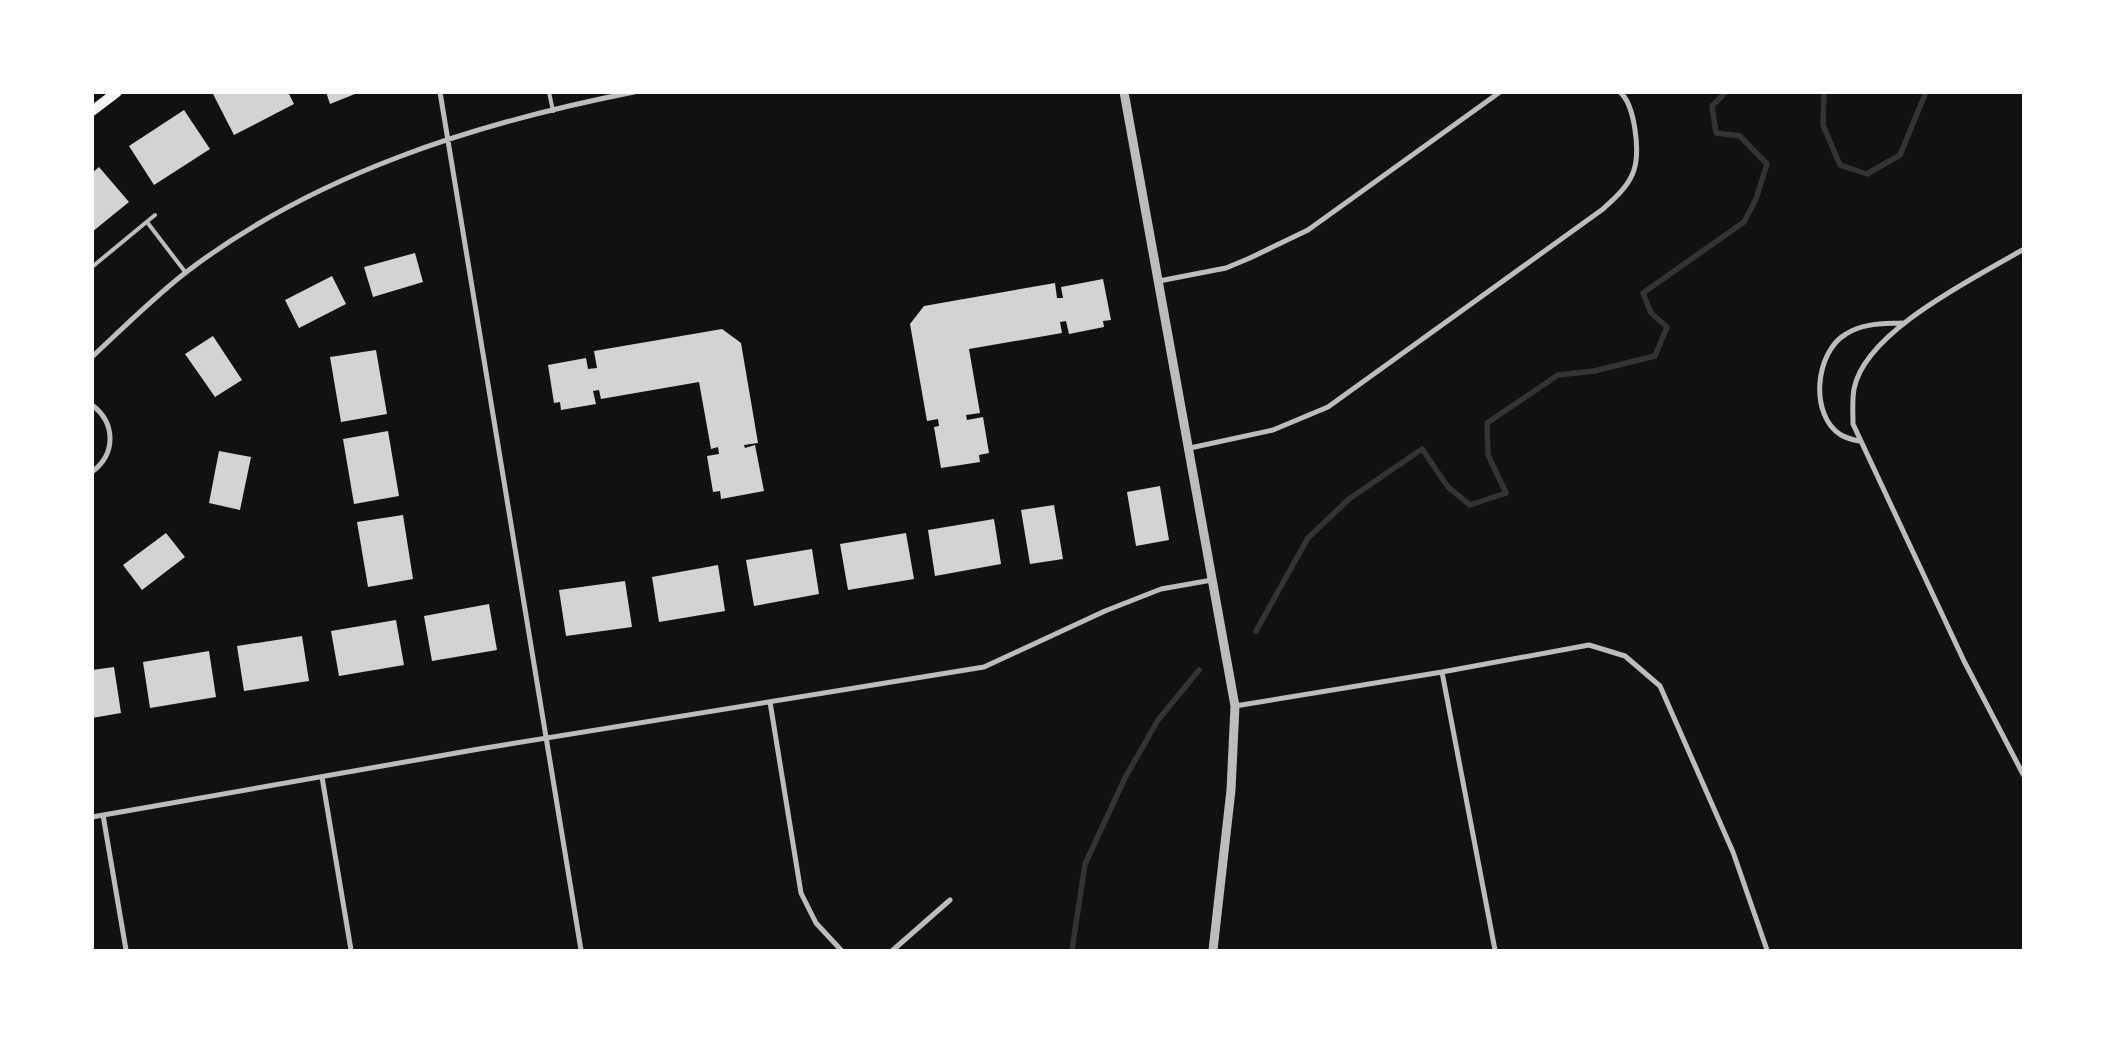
<svg xmlns="http://www.w3.org/2000/svg" width="2116" height="1043" viewBox="0 0 2116 1043" font-family="'Noto Sans',sans-serif">
<style>
.lines{fill:none;stroke-linecap:round;stroke-linejoin:round}
.stream{stroke:#333;stroke-width:5.5}
.building{fill:#d3d3d3}
.service{stroke:#bcbcbc;stroke-width:4}
.minor{stroke:#bcbcbc;stroke-width:5}
.tertiary{stroke:#bcbcbc;stroke-width:9}
.secondary{stroke:#f5f5f5;stroke-width:10}
</style>
<rect width="100%" height="100%" fill="#111"/>
<g class="lines">
<path class="stream" d="M 1824,92 L 1823,125 L 1840,165 L 1867,174 L 1900,155 L 1926,92
M 1256,631 L 1308,538 L 1349,499 L 1422,449 L 1448,487 L 1470,505 L 1506,493 L 1488,455 L 1487,423 L 1558,375 L 1594,371 L 1655,356 L 1667,327 L 1651,313 L 1643,293 L 1744,222 L 1756,199 L 1767,164 L 1740,136 L 1716,133 L 1712,106 L 1726,92
M 1072,950 L 1085,864 L 1125,778 L 1158,720 L 1199,670"/>
</g>
<path class="building" d="M 216,92 L 288,92 L 294,104 L 234,135 L 213,94 Z
M 326,92 L 355,92 L 355,94 L 330,104 Z
M 184,110 L 210,149 L 154,185 L 129,146 Z
M 99,167 L 129,202 L 92,232 L 92,173 Z
M 415,253 L 423,282 L 373,297 L 364,267 Z
M 332,276 L 346,304 L 299,328 L 285,300 Z
M 1103,279 L 1111,320 L 1103,321 L 1104,327 L 1069,334 L 1066,321 L 1060,322 L 1062,333 L 969,349 L 980,413 L 966,415 L 967,420 L 983,417 L 989,453 L 979,455 L 980,462 L 941,468 L 934,427 L 939,426 L 938,419 L 927,421 L 910,324 L 924,306 L 1055,283 L 1057,298 L 1063,298 L 1061,287 Z
M 722,329 L 741,343 L 758,443 L 744,445 L 745,448 L 755,445 L 764,491 L 721,499 L 720,491 L 713,492 L 707,456 L 719,454 L 718,447 L 711,449 L 699,382 L 601,399 L 599,390 L 593,391 L 596,404 L 561,410 L 560,402 L 554,403 L 548,365 L 586,358 L 588,369 L 597,368 L 594,351 Z
M 213,336 L 242,380 L 215,397 L 185,354 Z
M 376,350 L 387,414 L 341,422 L 330,357 Z
M 388,431 L 399,496 L 354,504 L 343,439 Z
M 219,451 L 251,457 L 240,510 L 209,503 Z
M 1160,486 L 1169,540 L 1136,546 L 1127,492 Z
M 1054,505 L 1063,559 L 1030,564 L 1021,510 Z
M 403,515 L 413,579 L 368,587 L 357,522 Z
M 994,519 L 1001,564 L 935,576 L 928,530 Z
M 166,533 L 185,557 L 142,590 L 123,565 Z
M 906,533 L 914,579 L 848,590 L 840,544 Z
M 812,549 L 819,594 L 754,606 L 746,560 Z
M 718,565 L 725,611 L 659,622 L 652,577 Z
M 625,581 L 632,627 L 566,636 L 559,590 Z
M 489,604 L 497,650 L 432,661 L 424,616 Z
M 396,620 L 404,665 L 339,676 L 331,631 Z
M 302,636 L 309,681 L 244,691 L 237,646 Z
M 209,651 L 216,697 L 150,708 L 143,662 Z
M 114,667 L 121,713 L 92,718 L 92,670 Z"/>
<g class="lines">
<path class="service" d="M 549,92 L 553,111
M 147,222 L 186,273
M 92,267 L 155,215"/>
<path class="minor" d="M 440,92 L 581,950
M 2024,249 C 1975,278 1865,331 1854,389 C 1852,400 1853,413 1853,424 L 1964,661 L 2024,776
M 1159,281 L 1226,268 L 1250,258 L 1308,230 L 1500,92
M 92,357 C 123,328 152,299 185,273 C 314,174 476,123 634,92
M 92,405 C 116,423 116,454 92,472
M 1859,441 C 1854,440 1846,438 1841,435 C 1809,415 1815,352 1846,334 C 1863,323 1882,324 1902,323
M 1190,448 L 1273,430 L 1328,407 L 1603,209 C 1615,198 1629,186 1634,170 C 1640,151 1635,105 1620,92
M 1442,672 L 1495,950
M 770,702 L 801,893 L 816,923 L 841,950
M 1235,706 L 1442,672 L 1589,645 L 1625,656 L 1660,686 L 1733,852 L 1767,950
M 322,777 L 351,950
M 103,815 L 126,950
M 92,817 L 479,749 L 984,667 L 1105,611 L 1161,589 L 1212,580
M 893,950 L 950,900"/>
<path class="tertiary" d="M 1124,92 L 1235,706 L 1231,790 L 1213,950"/>
<path class="secondary" d="M 92,111 L 117,92"/>
</g>
<rect width="2116" height="1043" fill="none" stroke="#ffffff" stroke-width="188"/>
</svg>
